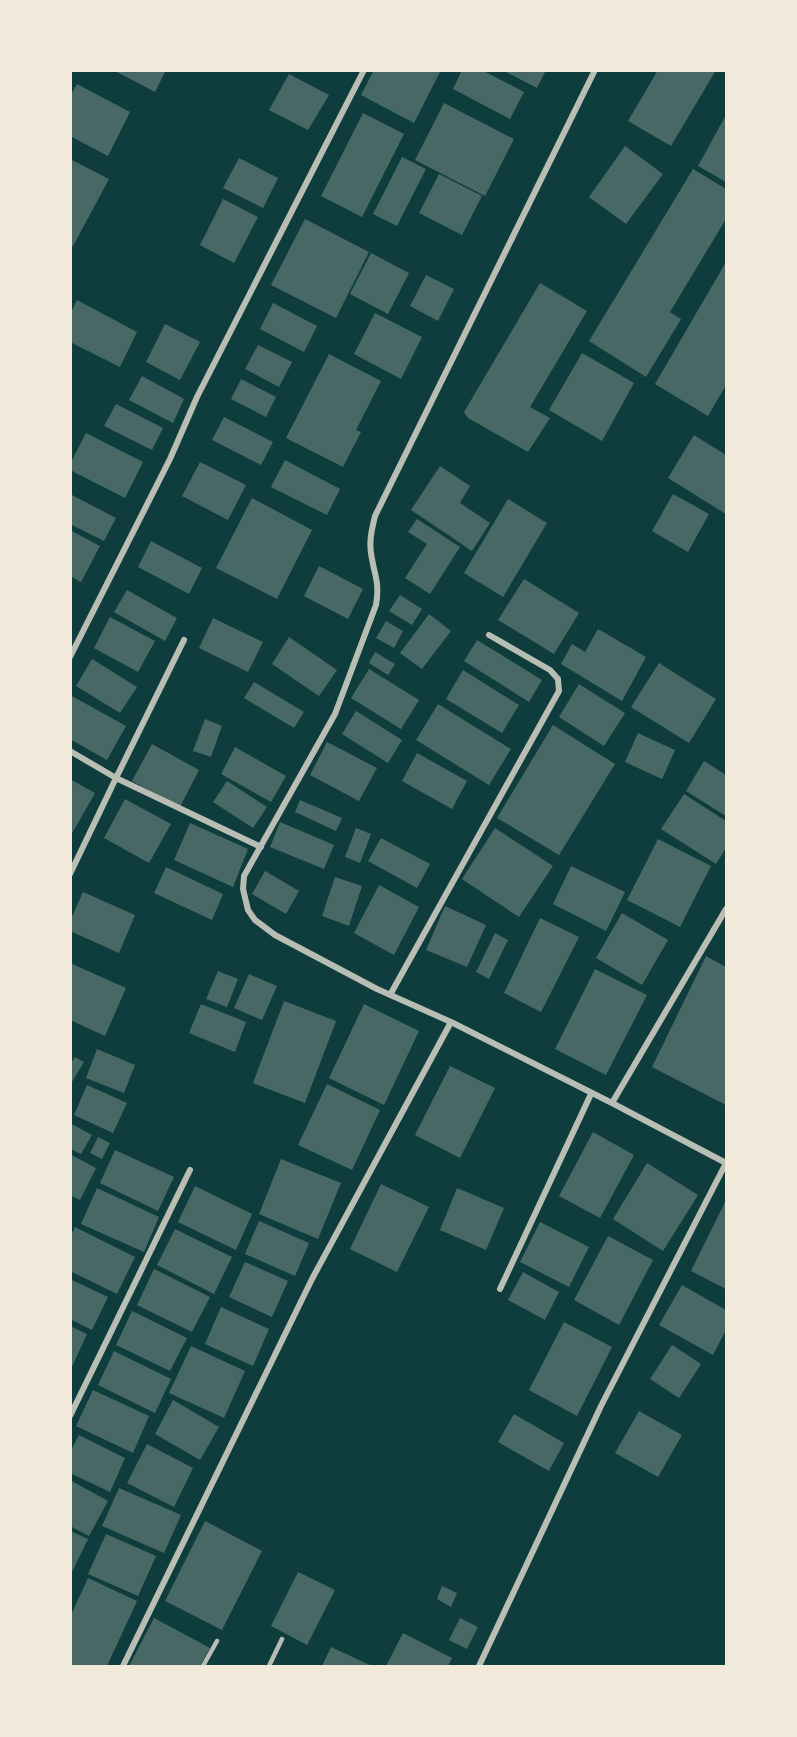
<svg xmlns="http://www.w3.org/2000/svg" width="797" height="1737" viewBox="0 0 797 1737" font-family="'Varela Round',sans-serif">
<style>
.building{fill:#486865}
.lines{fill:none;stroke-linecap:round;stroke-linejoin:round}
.service{stroke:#b8beb3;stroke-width:4.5}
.minor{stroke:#b8beb3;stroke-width:6}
</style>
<rect width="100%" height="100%" fill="#0f3d3e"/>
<path class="building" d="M 113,70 L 166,70 L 155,92 Z
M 374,70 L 441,70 L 414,123 L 361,95 Z
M 462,70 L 482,70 L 524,92 L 510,119 L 453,89 Z
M 502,70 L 546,70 L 537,88 Z
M 658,70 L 716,70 L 671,146 L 628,121 Z
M 289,74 L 329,95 L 308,130 L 269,110 Z
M 77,84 L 130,112 L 108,156 L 70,136 L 70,96 Z
M 444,103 L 514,139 L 485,196 L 415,160 Z
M 363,113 L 404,134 L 362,217 L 321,196 Z
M 726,115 L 726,182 L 698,166 Z
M 625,146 L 663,174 L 626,224 L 589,197 Z
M 402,157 L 426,169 L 397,226 L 373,214 Z
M 239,158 L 278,178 L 263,208 L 223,188 Z
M 70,159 L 109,179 L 73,246 L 70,245 Z
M 693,169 L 726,189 L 726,219 L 670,312 L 681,319 L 646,377 L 589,341 Z
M 439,174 L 482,196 L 462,235 L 419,213 Z
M 223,199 L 258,217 L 234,263 L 200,245 Z
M 305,219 L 369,252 L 336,318 L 271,285 Z
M 371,253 L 409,273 L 388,314 L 350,294 Z
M 726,262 L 726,385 L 708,416 L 655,384 Z
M 426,275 L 454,289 L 438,321 L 410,306 Z
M 540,283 L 587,311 L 530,407 L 550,418 L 528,452 L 468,418 L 464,412 Z
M 77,300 L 137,332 L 120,367 L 70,342 L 70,314 Z
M 273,303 L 317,326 L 304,352 L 260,329 Z
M 375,313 L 422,337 L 401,379 L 354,354 Z
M 165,324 L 200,342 L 180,380 L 146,362 Z
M 258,345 L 292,362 L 279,387 L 245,369 Z
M 582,353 L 634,383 L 602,441 L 549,410 Z
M 329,354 L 381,381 L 356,430 L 361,432 L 343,467 L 286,438 Z
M 142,376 L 184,399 L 173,423 L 129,400 Z
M 241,379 L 276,397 L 266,417 L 231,399 Z
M 116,404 L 163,428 L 152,450 L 104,426 Z
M 224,417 L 273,442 L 261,465 L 212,440 Z
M 86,433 L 143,462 L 125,498 L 70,470 L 70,464 Z
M 694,435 L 726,455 L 726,514 L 668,478 Z
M 285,460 L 340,489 L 327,515 L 271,487 Z
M 200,462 L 246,485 L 228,520 L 182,496 Z
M 440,466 L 470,486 L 460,503 L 490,523 L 472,551 L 411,510 Z
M 70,494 L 116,518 L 104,541 L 70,524 Z
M 673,494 L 709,514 L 688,552 L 652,531 Z
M 252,498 L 312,530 L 277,599 L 216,568 Z
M 508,499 L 547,523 L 503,597 L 464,573 Z
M 417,519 L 460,547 L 430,594 L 405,578 L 427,544 L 408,532 Z
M 70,530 L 100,546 L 81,582 L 70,576 Z
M 151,541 L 202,568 L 189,594 L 138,567 Z
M 319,566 L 363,589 L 348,619 L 304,596 Z
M 524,579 L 579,613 L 554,654 L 498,620 Z
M 127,590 L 177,618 L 165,641 L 114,612 Z
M 400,595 L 422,609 L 412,625 L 389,611 Z
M 429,614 L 451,631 L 422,669 L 400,653 Z
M 110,617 L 155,641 L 138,672 L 94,648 Z
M 213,618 L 263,642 L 248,672 L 199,648 Z
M 386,621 L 403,631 L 394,648 L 376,638 Z
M 598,629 L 646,657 L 622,701 L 561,664 L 572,644 L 585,652 Z
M 289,637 L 337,670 L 319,696 L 272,664 Z
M 477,640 L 542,680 L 529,702 L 464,661 Z
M 375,652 L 395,664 L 388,675 L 369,663 Z
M 92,659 L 137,687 L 120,713 L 76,686 Z
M 659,663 L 716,699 L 689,743 L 631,707 Z
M 369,669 L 419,700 L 401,729 L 351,698 Z
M 463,670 L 519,705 L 502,733 L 446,699 Z
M 254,682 L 304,712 L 294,728 L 244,698 Z
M 579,684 L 625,713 L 604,746 L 559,717 Z
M 70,695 L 126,726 L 107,760 L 70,739 Z
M 438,704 L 511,749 L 489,785 L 416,740 Z
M 356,711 L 402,740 L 388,763 L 342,734 Z
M 205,719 L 222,726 L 211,757 L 193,751 Z
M 553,725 L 615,764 L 559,855 L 497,818 Z
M 638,733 L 675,750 L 662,779 L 625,762 Z
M 327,742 L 377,768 L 359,801 L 310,775 Z
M 152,744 L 199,770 L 180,807 L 132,781 Z
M 235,747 L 286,776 L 271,802 L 221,774 Z
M 417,753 L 467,781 L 452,809 L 402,781 Z
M 704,761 L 726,775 L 726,816 L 686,791 Z
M 70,779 L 95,793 L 70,837 Z
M 227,781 L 267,807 L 253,828 L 213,802 Z
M 684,794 L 726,821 L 726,848 L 716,864 L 661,829 Z
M 125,799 L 171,824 L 149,863 L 104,838 Z
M 300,800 L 342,818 L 336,831 L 295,812 Z
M 280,822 L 334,845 L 324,869 L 270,847 Z
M 190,823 L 248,849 L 233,887 L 174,860 Z
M 356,828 L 371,834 L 360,863 L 345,857 Z
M 495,828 L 553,866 L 519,917 L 462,879 Z
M 381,838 L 430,864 L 417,888 L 368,861 Z
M 658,839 L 711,866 L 680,927 L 627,900 Z
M 571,866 L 625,892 L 606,931 L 553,904 Z
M 166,867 L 223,894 L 212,920 L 154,893 Z
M 265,871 L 299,891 L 286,914 L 252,894 Z
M 335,877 L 362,886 L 349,926 L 322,916 Z
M 379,885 L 419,907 L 394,955 L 354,933 Z
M 83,892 L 135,915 L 119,953 L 70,931 L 70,921 Z
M 445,906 L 486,925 L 467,967 L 426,950 Z
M 622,913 L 668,940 L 642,985 L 596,958 Z
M 540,918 L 579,937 L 541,1012 L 504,993 Z
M 495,933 L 508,940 L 489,979 L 476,972 Z
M 706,956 L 726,967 L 726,1105 L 652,1067 Z
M 70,963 L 126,988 L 105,1036 L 70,1020 Z
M 595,969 L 647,995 L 606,1075 L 555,1049 Z
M 218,971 L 238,979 L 227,1007 L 206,999 Z
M 249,974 L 277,986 L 262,1020 L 234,1008 Z
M 284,1001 L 336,1021 L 305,1103 L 253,1083 Z
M 201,1004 L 246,1022 L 235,1052 L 189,1033 Z
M 364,1004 L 419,1031 L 384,1105 L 329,1078 Z
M 97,1049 L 135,1065 L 124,1093 L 86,1078 Z
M 75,1057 L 84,1062 L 70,1085 L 70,1064 Z
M 450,1066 L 495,1088 L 460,1158 L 415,1135 Z
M 327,1084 L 380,1110 L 352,1170 L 298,1145 Z
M 87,1085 L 127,1103 L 113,1133 L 74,1115 Z
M 70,1123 L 92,1135 L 81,1154 L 70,1149 Z
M 593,1132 L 634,1155 L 600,1218 L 559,1196 Z
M 98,1137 L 110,1143 L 102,1159 L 90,1153 Z
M 115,1150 L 174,1177 L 158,1211 L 100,1183 Z
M 70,1154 L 96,1168 L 80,1200 L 70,1195 Z
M 281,1159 L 341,1183 L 318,1239 L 259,1214 Z
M 647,1163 L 698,1195 L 663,1251 L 613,1219 Z
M 381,1184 L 429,1207 L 397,1272 L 350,1249 Z
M 195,1186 L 252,1214 L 236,1250 L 178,1222 Z
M 97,1188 L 159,1217 L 144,1252 L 81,1224 Z
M 457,1188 L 504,1208 L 486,1250 L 440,1230 Z
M 726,1200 L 726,1289 L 691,1271 Z
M 259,1221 L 309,1243 L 295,1276 L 245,1254 Z
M 540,1222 L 589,1247 L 569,1287 L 520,1262 Z
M 75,1227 L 135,1257 L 117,1294 L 70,1271 L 70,1237 Z
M 175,1229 L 232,1257 L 214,1294 L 157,1265 Z
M 608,1236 L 653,1260 L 619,1325 L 574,1300 Z
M 245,1262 L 288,1281 L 272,1317 L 229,1297 Z
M 154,1269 L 210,1297 L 192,1332 L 137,1305 Z
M 523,1272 L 559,1292 L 545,1320 L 508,1300 Z
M 70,1279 L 108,1297 L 92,1330 L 70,1319 Z
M 682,1285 L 726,1310 L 726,1330 L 713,1355 L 659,1325 Z
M 221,1307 L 269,1329 L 253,1366 L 205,1344 Z
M 132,1311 L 187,1338 L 170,1371 L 116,1345 Z
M 564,1322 L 612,1347 L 577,1416 L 529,1390 Z
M 70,1326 L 87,1334 L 70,1371 Z
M 672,1345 L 701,1364 L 679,1398 L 650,1379 Z
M 191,1346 L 245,1371 L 224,1418 L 169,1393 Z
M 114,1351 L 171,1379 L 155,1413 L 98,1385 Z
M 93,1390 L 149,1416 L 133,1453 L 76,1426 Z
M 173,1400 L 219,1427 L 200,1460 L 155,1434 Z
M 639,1411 L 682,1435 L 658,1477 L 615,1453 Z
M 514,1414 L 564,1443 L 549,1471 L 498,1442 Z
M 79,1435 L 125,1458 L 110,1492 L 70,1473 L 70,1452 Z
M 147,1444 L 193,1468 L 174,1507 L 127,1483 Z
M 70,1480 L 108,1501 L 89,1536 L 70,1526 Z
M 119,1488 L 181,1515 L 164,1553 L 102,1526 Z
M 205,1521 L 262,1551 L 222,1630 L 165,1601 Z
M 70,1531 L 88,1539 L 70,1576 Z
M 106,1534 L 156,1556 L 138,1596 L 88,1574 Z
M 298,1572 L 335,1590 L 307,1645 L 271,1626 Z
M 88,1578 L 137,1601 L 107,1666 L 70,1666 L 70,1617 Z
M 442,1586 L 457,1593 L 451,1607 L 437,1599 Z
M 154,1618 L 210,1648 L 200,1666 L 129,1666 Z
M 460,1618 L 478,1627 L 467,1649 L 449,1640 Z
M 403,1633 L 452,1658 L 448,1666 L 386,1666 Z
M 331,1647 L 372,1666 L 322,1666 Z"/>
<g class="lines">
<path class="service" d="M 203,1666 L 217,1641
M 269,1666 L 282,1639"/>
<path class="minor" d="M 595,70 L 375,516 C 372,529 369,540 371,553 C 374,575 380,581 376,605 L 335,714 L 244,876 L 243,889 L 248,910 L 255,920 L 275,935 L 377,989 L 451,1022 L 612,1103 L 726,1163
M 70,657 L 170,459 L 197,397 L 364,70
M 70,751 L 116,778 L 184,640
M 70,874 L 116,778 L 261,847
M 390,995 L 559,691 L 558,679 L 550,670 L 489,635
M 612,1103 L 726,909
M 500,1289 L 591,1094
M 70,1416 L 190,1170
M 123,1666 L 312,1279 L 451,1022
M 479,1666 L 601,1406 L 726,1163"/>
</g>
<rect width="797" height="1737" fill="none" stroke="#f1e9da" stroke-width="144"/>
</svg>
